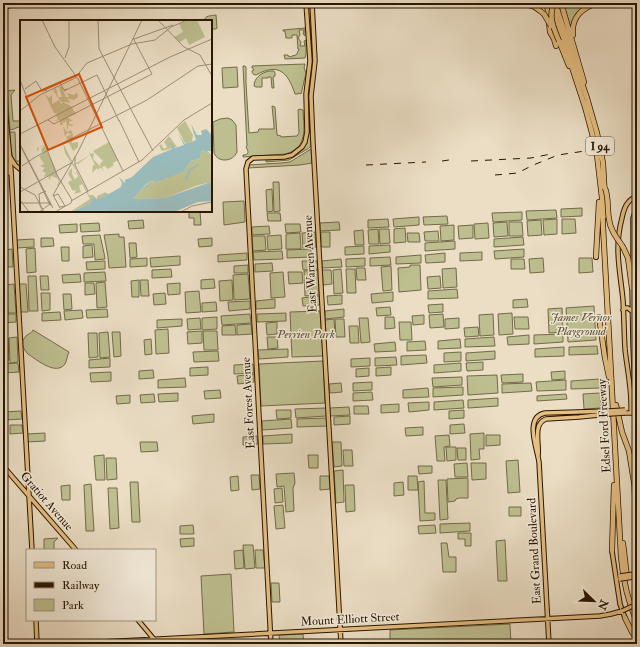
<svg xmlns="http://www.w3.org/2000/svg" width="640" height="647" viewBox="0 0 640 647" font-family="'IM FELL Double Pica',serif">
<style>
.green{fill:#bebf90;stroke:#736a48}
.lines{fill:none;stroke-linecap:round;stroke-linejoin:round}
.major-casing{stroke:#281601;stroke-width:5.5}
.highway-casing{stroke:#281601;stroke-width:6}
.major{stroke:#e6bf82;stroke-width:3.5}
.highway{stroke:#e6bf82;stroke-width:4.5}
.rail{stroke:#281601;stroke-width:1;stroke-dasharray:7 7;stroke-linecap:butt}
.major-bridge-casing{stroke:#281601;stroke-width:5.5;stroke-linecap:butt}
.highway-bridge-casing{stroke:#281601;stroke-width:6;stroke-linecap:butt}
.major-bridge{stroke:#e6bf82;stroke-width:3.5}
.highway-bridge{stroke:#e6bf82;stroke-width:4.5}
.labels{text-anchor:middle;stroke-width:3;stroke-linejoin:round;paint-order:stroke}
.shield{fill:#f2ead9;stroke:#655642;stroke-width:1}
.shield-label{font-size:11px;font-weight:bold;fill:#281601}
.street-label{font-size:12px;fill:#281601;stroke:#f2ead9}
.park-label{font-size:12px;font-style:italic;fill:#5c5133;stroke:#f2ead9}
.inset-river{fill:none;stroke:#9abbbb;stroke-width:2}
.inset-road{fill:none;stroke:#9d8e77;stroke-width:1}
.view{fill:#d5520b;fill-opacity:0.15;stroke:#d5520b;stroke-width:2}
.inset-edge{fill:none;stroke:#281601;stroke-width:2}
</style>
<rect width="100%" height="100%" fill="#ebdec5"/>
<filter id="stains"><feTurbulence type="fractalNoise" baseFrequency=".005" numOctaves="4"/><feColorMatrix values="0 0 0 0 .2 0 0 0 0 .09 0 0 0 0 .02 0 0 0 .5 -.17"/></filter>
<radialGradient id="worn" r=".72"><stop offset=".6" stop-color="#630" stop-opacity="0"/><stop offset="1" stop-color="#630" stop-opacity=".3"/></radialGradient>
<path class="green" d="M 563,3 L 595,3 L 584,7 L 571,29 Z
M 216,15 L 217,28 L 216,29 L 211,29 L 211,21 L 204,21 C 205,15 211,16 216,15 Z
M 305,28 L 305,36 L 303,34 L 304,30 L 299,30 L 300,35 L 298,38 L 301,42 L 300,46 L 305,46 L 304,41 L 306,40 L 306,54 L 305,58 L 285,59 L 284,55 L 288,55 L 288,56 L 292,57 L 293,55 L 294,56 L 297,54 L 299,49 L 298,49 L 297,35 L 292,35 L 292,38 L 286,38 L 285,31 L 283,31 L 283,30 Z
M 305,64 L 304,68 L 306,73 L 301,94 L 298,93 L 298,94 L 295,94 C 288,73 279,62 256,75 C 253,75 252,73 252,71 L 254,70 L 253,68 L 252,68 L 252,66 L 277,65 Z
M 243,66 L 245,66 L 246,67 L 246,83 L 249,133 L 258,132 L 259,129 L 274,129 L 274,125 L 272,106 L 275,107 L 277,135 L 281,136 L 281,137 L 297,136 L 299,133 L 298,110 L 299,109 L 303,110 C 304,128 308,149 285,154 L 243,157 L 243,155 C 249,155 249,152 246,147 L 247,146 Z
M 237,67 L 238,87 L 223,88 L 222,68 Z
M 269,71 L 274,71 L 275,73 L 275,76 L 273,77 L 274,88 L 272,88 L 271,77 L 268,77 L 268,78 L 262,78 L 262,87 L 256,87 L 254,86 C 254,78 261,73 269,71 Z
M 15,90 L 11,95 L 13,121 L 21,121 L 21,128 L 18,127 L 14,129 L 10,130 L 7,91 Z
M 228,118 L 232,120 L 236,125 L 237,152 C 233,162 218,163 214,153 L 213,122 L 220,119 Z
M 308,126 L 310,126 L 311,146 L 309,148 L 289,160 L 266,162 L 266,160 C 291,159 309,157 308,126 Z
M 10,132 L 15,132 L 16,161 L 21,161 L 21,168 C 9,158 11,146 10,132 Z
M 311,149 L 312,163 L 300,165 L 248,168 L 248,165 L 281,163 L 290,162 Z
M 273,182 L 279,182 L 280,211 L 274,212 Z
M 272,189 L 273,211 L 267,212 L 266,190 Z
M 244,201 L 245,222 L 224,225 L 223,202 Z
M 582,208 L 582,216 L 561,217 L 561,209 Z
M 556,210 L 557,218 L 527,220 L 526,211 Z
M 189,211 L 200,211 L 201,225 L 194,225 L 194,218 L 189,218 Z
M 522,212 L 522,220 L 493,222 L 492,213 Z
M 267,213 L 280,213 L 281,221 L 268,221 Z
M 447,216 L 448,224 L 424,225 L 423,217 Z
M 419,217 L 419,225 L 394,227 L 393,219 Z
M 388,219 L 389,227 L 368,228 L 368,220 Z
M 557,219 L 557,234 L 544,235 L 543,220 Z
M 562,219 L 575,219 L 576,233 L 562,234 Z
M 143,220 L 144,228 L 129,229 L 128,221 Z
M 541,220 L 542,235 L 528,236 L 527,221 Z
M 339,222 L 340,230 L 320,231 L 320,223 Z
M 507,222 L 508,236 L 494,237 L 493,223 Z
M 509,222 L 522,222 L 523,236 L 509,236 Z
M 99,223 L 100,231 L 81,232 L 80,224 Z
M 488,223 L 489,238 L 475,239 L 474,224 Z
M 77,224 L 77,232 L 60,233 L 59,225 Z
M 285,224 L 300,224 L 301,232 L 286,233 Z
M 454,225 L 454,240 L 441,241 L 440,226 Z
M 473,225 L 473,238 L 459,239 L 458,226 Z
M 269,226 L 270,234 L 252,235 L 252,227 Z
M 405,228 L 406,242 L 394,243 L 394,229 Z
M 378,229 L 379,244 L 369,244 L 368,230 Z
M 379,229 L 389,229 L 390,243 L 380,244 Z
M 363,230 L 364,245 L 355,245 L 354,231 Z
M 438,231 L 439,241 L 425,241 L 424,232 Z
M 315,232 L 316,247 L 303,248 L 302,233 Z
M 321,232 L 330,232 L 330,247 L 321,247 Z
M 300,233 L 301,249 L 286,249 L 286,234 Z
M 407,233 L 419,233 L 420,242 L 408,242 Z
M 119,234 L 119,237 L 124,237 L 126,267 L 109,268 L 108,257 L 104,235 Z
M 100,235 L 104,253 L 105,259 L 95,260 L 94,244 L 83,244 L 82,236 Z
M 281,235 L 282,249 L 268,250 L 267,236 Z
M 252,236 L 265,236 L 266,250 L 253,251 Z
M 523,237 L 524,245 L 494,247 L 494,239 Z
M 41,238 L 53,238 L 54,246 L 41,247 Z
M 212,238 L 212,246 L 199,247 L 198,239 Z
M 34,239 L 34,247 L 17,248 L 16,240 Z
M 455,241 L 455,249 L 425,251 L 425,243 Z
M 129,243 L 136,243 L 137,257 L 130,258 Z
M 92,245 L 93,257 L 83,258 L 83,246 Z
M 390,245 L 390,252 L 369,254 L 369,246 Z
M 364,246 L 364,254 L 345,255 L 345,247 Z
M 61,247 L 69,247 L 69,261 L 62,261 Z
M 35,248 L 36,272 L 27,273 L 26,249 Z
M 12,249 L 13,267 L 5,267 L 4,250 Z
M 311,249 L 311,257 L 287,258 L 287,250 Z
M 524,249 L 524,257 L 495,259 L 494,251 Z
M 282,251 L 283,259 L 254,260 L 253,252 Z
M 482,252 L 482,260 L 460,261 L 460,253 Z
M 247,253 L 247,260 L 218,262 L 218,255 Z
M 445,253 L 445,262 L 426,263 L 425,255 Z
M 421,255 L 421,263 L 396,264 L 396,257 Z
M 180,256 L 180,265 L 151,267 L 150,258 Z
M 390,257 L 391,265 L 370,266 L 370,258 Z
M 147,258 L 147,266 L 130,267 L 130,259 Z
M 365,258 L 365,266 L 346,267 L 346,259 Z
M 543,258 L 544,272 L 530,273 L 529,259 Z
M 579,258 L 592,258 L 593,272 L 579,273 Z
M 341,259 L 342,267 L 322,268 L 322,261 Z
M 511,259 L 524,259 L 525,269 L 511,269 Z
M 105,261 L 105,269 L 87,270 L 86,262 Z
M 317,261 L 318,269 L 303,270 L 302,261 Z
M 272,263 L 273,271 L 255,272 L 255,264 Z
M 248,265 L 248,273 L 234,273 L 234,266 Z
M 410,265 L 420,265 L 421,290 L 399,292 L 398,268 L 410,267 Z
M 391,266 L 392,290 L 383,291 L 381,267 Z
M 356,268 L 365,268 L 366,280 L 357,280 Z
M 456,268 L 457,287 L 443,288 L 442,269 Z
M 171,269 L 172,277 L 152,278 L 152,270 Z
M 341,269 L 343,293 L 334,294 L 333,270 Z
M 346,269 L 355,269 L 356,293 L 347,293 Z
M 318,270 L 319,295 L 305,296 L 304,271 Z
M 322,270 L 331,270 L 332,284 L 323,285 Z
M 105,272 L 106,281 L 84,282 L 84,273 Z
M 283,272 L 285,297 L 271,298 L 270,273 Z
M 288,272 L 302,272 L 303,283 L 289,284 Z
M 80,274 L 81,282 L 63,283 L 62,275 Z
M 248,274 L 250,299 L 234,300 L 233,275 Z
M 28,276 L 36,276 L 38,311 L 29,311 Z
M 40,276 L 48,276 L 49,290 L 41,290 Z
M 440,276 L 441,288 L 428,289 L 427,277 Z
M 214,279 L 215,288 L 201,289 L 201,280 Z
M 139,280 L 139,297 L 132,297 L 131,281 Z
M 140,280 L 148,280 L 149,296 L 141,296 Z
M 232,280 L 233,300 L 220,301 L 219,281 Z
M 105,282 L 107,307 L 97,308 L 96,283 Z
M 85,283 L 94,283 L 95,294 L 85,295 Z
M 180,283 L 180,294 L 168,295 L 167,284 Z
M 14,284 L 16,313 L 8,313 L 6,285 Z
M 19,284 L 26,284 L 28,312 L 20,312 Z
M 457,289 L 458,298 L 428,299 L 428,291 Z
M 199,291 L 201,312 L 186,313 L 185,292 Z
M 393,292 L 393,301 L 372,303 L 371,294 Z
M 41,293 L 50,293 L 50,310 L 42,311 Z
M 165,293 L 166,304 L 154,305 L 153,294 Z
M 63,294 L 71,294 L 72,309 L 64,310 Z
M 342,295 L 342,304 L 328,305 L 327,296 Z
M 319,296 L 320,305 L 303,306 L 302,298 Z
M 275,299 L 275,308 L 256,309 L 256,301 Z
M 527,299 L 528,307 L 513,308 L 513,300 Z
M 250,301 L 250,309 L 229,311 L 228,302 Z
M 216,302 L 217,311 L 202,312 L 202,303 Z
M 443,304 L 443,312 L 429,313 L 428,305 Z
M 594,306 L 596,340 L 568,342 L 566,308 Z
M 390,307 L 391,315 L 377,316 L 376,308 Z
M 562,308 L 563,332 L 549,333 L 548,309 Z
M 107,309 L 108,317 L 87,318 L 86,310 Z
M 344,309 L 344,317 L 325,319 L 325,311 Z
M 82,310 L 83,318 L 65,320 L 64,311 Z
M 320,311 L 323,356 L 292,357 L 290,312 Z
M 60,312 L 61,320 L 42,321 L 42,313 Z
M 286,313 L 286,321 L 257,322 L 257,314 Z
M 512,313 L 513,334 L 499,335 L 498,314 Z
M 3,314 L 16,314 L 16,322 L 3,323 Z
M 250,314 L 251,323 L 222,325 L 221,316 Z
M 443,314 L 444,327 L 430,328 L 429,315 Z
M 493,314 L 494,335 L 480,336 L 479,315 Z
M 424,315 L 424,324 L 413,325 L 412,316 Z
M 217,317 L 217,329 L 202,330 L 202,318 Z
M 385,317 L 394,317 L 395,328 L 385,329 Z
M 514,317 L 528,317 L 529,329 L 515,329 Z
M 200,318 L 201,329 L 188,330 L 187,319 Z
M 359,318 L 368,318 L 370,342 L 361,343 Z
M 459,318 L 459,328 L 445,329 L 445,319 Z
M 182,319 L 182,326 L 157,328 L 157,320 Z
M 334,319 L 335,333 L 326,334 L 325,320 Z
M 335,319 L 344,319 L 345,337 L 336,337 Z
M 277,322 L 277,334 L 267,335 L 266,323 Z
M 399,322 L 411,322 L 412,340 L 400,340 Z
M 251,324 L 252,334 L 237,335 L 237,325 Z
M 235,325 L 236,335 L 222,335 L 222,326 Z
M 349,326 L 358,326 L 359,343 L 350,343 Z
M 478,327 L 479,336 L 465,337 L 464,328 Z
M 168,329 L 169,353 L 156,354 L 155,330 Z
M 33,330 L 69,352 C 67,356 67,360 65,364 C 56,376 37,360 28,354 C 23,349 20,342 26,336 C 29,333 31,334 33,330 Z
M 202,331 L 202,343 L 188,344 L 187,332 Z
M 203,331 L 217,331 L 218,350 L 204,350 Z
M 108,332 L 110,357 L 100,358 L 99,333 Z
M 112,332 L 120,332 L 121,356 L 114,357 Z
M 88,333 L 97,333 L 98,357 L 89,358 Z
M 563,334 L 563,342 L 534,344 L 534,335 Z
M 529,335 L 529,344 L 508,345 L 507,337 Z
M 17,337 L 18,362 L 10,363 L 9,338 Z
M 267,337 L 277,337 L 278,348 L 268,349 Z
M 494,337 L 495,346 L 465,347 L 465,339 Z
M 3,338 L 8,338 L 9,360 L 3,360 Z
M 151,339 L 152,354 L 145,355 L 144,340 Z
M 460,339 L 461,348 L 438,349 L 438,341 Z
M 425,341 L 426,350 L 407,351 L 407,342 Z
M 395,342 L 396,351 L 375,352 L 374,344 Z
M 597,346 L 598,354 L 569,355 L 569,347 Z
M 564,347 L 564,356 L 535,357 L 535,349 Z
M 288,349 L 288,357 L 259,359 L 258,350 Z
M 218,351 L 219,361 L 194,362 L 193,352 Z
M 495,351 L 495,359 L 466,361 L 466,353 Z
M 461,352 L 461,361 L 444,362 L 444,353 Z
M 426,355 L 427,363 L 401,365 L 401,356 Z
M 396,357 L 397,365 L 375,366 L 375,358 Z
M 110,358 L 110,367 L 89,368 L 89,360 Z
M 370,358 L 370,366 L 351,367 L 351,359 Z
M 323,361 L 325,403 L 261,406 L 259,364 Z
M 483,362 L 483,370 L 467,371 L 466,363 Z
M 18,363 L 19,372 L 3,373 L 3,364 Z
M 461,363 L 461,371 L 434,373 L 434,365 Z
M 253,364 L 254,373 L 234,374 L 234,365 Z
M 208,367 L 208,375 L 190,376 L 190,368 Z
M 391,367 L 391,375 L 376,376 L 376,368 Z
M 369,368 L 369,376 L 356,377 L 356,369 Z
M 153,370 L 154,378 L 139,379 L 139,371 Z
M 565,371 L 565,379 L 552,380 L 551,372 Z
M 111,372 L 111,381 L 91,382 L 90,373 Z
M 254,374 L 254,382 L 238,384 L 237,376 Z
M 523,374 L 523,382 L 502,383 L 501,375 Z
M 497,375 L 498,393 L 468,395 L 467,376 Z
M 462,377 L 462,385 L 433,387 L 432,378 Z
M 185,378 L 186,387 L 158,388 L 158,380 Z
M 599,379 L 600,388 L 571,389 L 571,381 Z
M 566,380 L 566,390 L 537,391 L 536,382 Z
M 372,382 L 372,390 L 353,391 L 353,383 Z
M 341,383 L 342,392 L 330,393 L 329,384 Z
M 531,383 L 532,391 L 502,393 L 502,384 Z
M 463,387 L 463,395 L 433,397 L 433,388 Z
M 428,388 L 429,397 L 403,398 L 403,390 Z
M 220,390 L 221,398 L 205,399 L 204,391 Z
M 372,392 L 373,400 L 353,401 L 353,393 Z
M 178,393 L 178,401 L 159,402 L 158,394 Z
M 600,393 L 601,408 L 584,409 L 583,394 Z
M 154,394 L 155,402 L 141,403 L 140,395 Z
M 566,394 L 567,399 L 537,401 L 537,396 Z
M 130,395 L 130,403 L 117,404 L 116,396 Z
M 498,398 L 498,406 L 468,408 L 468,400 Z
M 463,400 L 464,408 L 434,410 L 434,402 Z
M 429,402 L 429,410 L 409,412 L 408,403 Z
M 399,404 L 399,412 L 381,413 L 381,405 Z
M 354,406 L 368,406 L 369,414 L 354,414 Z
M 349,407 L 350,415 L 330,416 L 330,408 Z
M 326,408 L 326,416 L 296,418 L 295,409 Z
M 276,410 L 291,410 L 291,418 L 277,419 Z
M 464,410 L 464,418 L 449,419 L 449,411 Z
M 21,411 L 22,419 L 4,420 L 4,412 Z
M 214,414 L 214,422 L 193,424 L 192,416 Z
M 350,416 L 350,424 L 334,425 L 334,417 Z
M 326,418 L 327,426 L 297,427 L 297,419 Z
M 291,419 L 292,428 L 262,430 L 262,421 Z
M 464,424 L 465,433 L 450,434 L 450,425 Z
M 10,425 L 22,425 L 23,433 L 10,434 Z
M 423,427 L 423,435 L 406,436 L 405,428 Z
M 45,433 L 45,441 L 27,442 L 27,434 Z
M 484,433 L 484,449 L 479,449 L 480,459 L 471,460 L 470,434 Z
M 292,434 L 292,443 L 263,444 L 263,436 Z
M 449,435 L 450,446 L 444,447 L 445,461 L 437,461 L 435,436 Z
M 486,435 L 500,435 L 500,445 L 486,446 Z
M 257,436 L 258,444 L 243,445 L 243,437 Z
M 140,442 L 157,442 L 158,451 L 141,452 Z
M 332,442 L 341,442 L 342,466 L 334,467 Z
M 446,447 L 456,447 L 456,460 L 447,461 Z
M 457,448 L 466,448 L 466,460 L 458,460 Z
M 343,450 L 352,450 L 353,466 L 344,466 Z
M 104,455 L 105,480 L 96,480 L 94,456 Z
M 308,455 L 318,455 L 318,468 L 309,468 Z
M 106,458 L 116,458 L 117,479 L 107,480 Z
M 518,460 L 520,492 L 508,493 L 506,461 Z
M 467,463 L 468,477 L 455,477 L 454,464 Z
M 471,463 L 486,463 L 486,479 L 472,480 Z
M 418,466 L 432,466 L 432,473 L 419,474 Z
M 343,470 L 344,502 L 336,503 L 334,471 Z
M 294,473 L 295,483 L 293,488 L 294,511 L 286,512 L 284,486 L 277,487 L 276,474 Z
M 251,475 L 259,475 L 260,489 L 252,490 Z
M 238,476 L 239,490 L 231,491 L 230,477 Z
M 320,476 L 329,476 L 330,489 L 320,490 Z
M 408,476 L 417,476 L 418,490 L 408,490 Z
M 468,478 L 468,498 L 459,498 L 456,499 L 455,501 L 448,502 L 447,479 Z
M 438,480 L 446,480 L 448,519 L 440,520 Z
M 424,481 L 425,513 L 435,513 L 435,520 L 420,521 L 418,482 Z
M 130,482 L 138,482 L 140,522 L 132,522 Z
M 403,482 L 404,495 L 394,496 L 394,483 Z
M 91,484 L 94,531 L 86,531 L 84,485 Z
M 70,485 L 70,500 L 62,500 L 61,486 Z
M 345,485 L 354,485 L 355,511 L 346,512 Z
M 108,488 L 117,488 L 119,528 L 110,529 Z
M 282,488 L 283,502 L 275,503 L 274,489 Z
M 283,505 L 285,528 L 276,529 L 274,506 Z
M 509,507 L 521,507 L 521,516 L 509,516 Z
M 470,523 L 470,531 L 440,533 L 440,524 Z
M 193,525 L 194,534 L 180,534 L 180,526 Z
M 435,525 L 436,533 L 419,534 L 418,526 Z
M 458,533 L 471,533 L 471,546 L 465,546 L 465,539 L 458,539 Z
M 58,538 L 54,542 L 54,550 L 44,550 L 44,539 Z
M 194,538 L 194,546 L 181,547 L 180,539 Z
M 505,540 L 507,581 L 498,581 L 496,541 Z
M 441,543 L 447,543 L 449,557 L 456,557 L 456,572 L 443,572 Z
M 243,545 L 253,545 L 255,568 L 245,569 Z
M 243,550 L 244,568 L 235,569 L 234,551 Z
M 255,550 L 263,550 L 265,568 L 256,568 Z
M 231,574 L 234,632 L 204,634 L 201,576 Z
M 271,583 L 279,583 L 280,602 L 272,602 Z
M 510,624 L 511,644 L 390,644 L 390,630 Z
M 303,634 L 304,643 L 280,644 L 279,635 Z"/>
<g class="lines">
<g class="major-casing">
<path id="major" d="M 312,3 L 315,61 L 311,96 L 313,143 L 341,644
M 3,87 L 11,170 L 32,550
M 3,129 L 5,155 L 9,173
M 10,157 L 15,165 L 21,170
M 633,280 L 633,218 L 636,209 L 637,208
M 623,310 L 625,308 L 628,308 L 633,312
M 631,410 C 632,389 627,369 625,349 C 624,332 624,316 623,300 C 620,270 614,248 622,218 C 624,208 627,200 637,196
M 625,413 L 633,413 L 635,391 L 633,346 L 632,286
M 538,456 C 540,445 532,424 546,419 L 579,417 L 609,414
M 3,466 L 76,550
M 634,482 L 637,537
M 612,551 L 620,604 L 625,618
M 36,620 L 37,644
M 138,620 L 158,644
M 62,644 L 600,616 L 611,614 L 622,611
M 271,644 L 246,169 L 248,162 L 253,158 L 284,157 L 292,155 L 302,147 L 305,142 L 307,132 L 306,94 L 310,61 L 306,3
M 549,644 L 539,462 C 537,448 524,417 545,413 L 609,411"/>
</g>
<g class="highway-casing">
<path id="highway" d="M 519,3 L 533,6 L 539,10
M 547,3 L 550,32 L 554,39 L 556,46
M 551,3 L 585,107 L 592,133 L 597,155 L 602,198 L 603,226 L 621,557 C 623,579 628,602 637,622
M 555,3 L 587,98 L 597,133 L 603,163 L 606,216
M 561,3 L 584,82
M 622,3 L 637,6
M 3,7 L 18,3
M 573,35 C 571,18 582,7 598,3
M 559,41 L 569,66
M 623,247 L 628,258 L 632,288
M 596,257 L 599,202
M 599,317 L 605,358 L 609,377
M 616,405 L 622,432 L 629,451 L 634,482
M 623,543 L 627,577
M 612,551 L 614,485
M 625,618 L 632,632 L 637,638"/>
</g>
<use href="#major" class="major"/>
<use href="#highway" class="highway"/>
<path class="rail" d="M 442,161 L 449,160
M 471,161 L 531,158 L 551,154
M 366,165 L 426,162
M 495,175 L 518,173 L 531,166 L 558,155 L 585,151"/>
<g class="major-bridge-casing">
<path id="major-bridge" d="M 609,411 L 625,410
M 609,414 L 625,413
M 620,576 L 634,574
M 620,579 L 634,577
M 622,611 L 637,604"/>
</g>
<g class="highway-bridge-casing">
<path id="highway-bridge" d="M 554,3 C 548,17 554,29 559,41
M 539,10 L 544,14 L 551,26
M 605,188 C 609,198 607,209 609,219 C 610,230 617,238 623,247"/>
</g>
<use href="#major-bridge" class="major-bridge"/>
<use href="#highway-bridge" class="highway-bridge"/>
</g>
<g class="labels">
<rect class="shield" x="586" y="137" width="28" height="18" rx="3"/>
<g class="shield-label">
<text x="600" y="150">I 94</text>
</g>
<g class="street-label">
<text transform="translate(310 264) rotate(-93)" y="4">East Warren Avenue</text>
<text transform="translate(248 403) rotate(-93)" y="4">East Forest Avenue</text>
<text transform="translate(604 426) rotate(-93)" y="4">Edsel Ford Freeway</text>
<text transform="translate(47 501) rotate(49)" y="4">Gratiot Avenue</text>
<text transform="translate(534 551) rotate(-93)" y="4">East Grand Boulevard</text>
<text transform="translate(350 619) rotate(-3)" y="4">Mount Elliott Street</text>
</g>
<g class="park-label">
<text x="581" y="321">James Vernor<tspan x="581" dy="14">Playground</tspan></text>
<text x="306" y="338">Perrien Park</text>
</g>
</g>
<g transform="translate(20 20)">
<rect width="192" height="192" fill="#ebdec5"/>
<path d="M 168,0 L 177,0 L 185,17 L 169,25 L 166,18 L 160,22 L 154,17 L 163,12 L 159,4 ZM 39,67 L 42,67 L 46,77 L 49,77 L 47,73 L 54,75 L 57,72 L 58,77 L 54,80 L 46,78 L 50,81 L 48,84 L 48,82 L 41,82 L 33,70 L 36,68 L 38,77 L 42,77 ZM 25,74 L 29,78 L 32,75 L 32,84 L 39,80 L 41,84 L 43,82 L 51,86 L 56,94 L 47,97 L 53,101 L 50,101 L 49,104 L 55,105 L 49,106 L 48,103 L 48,109 L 47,109 L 46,100 L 44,103 L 42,101 L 43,105 L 40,105 L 40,100 L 34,101 L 38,99 L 35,94 L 38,93 L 34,93 ZM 165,101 L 173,115 L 172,122 L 165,123 L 157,108 ZM 43,106 L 47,112 L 51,110 L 53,115 L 52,123 L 58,122 L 58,127 L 53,131 L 46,117 L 52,114 L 47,113 L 45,117 ZM 149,116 L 157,127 L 142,131 L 139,126 L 141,124 L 144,129 L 147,127 L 144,122 ZM 20,117 L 34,145 L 40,162 L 39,165 L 37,166 L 39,161 L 37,158 L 31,156 L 30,160 L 28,157 L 32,154 L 24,157 L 26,153 L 22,151 L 25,148 L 20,146 L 24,144 L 19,136 L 23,134 L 21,129 L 25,126 L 19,127 L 18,132 L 17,130 L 17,128 L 24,125 ZM 89,122 L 98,140 L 93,143 L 94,145 L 88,149 L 85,146 L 82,147 L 84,151 L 81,148 L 78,149 L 80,154 L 77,148 L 72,153 L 73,145 L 75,145 L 70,135 L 58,144 L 55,144 L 70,135 L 69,131 L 71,134 L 74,133 L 73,139 L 81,147 L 80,144 L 83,141 L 79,137 L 76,139 L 79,137 L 73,131 ZM 43,123 L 69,175 L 73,175 L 77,179 L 77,176 L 88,171 L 85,173 L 89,174 L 74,182 L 75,178 L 71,183 L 70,180 L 70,184 L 50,192 L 70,179 L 62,164 L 59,166 L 61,172 L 54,174 L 56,171 L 52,171 L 57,170 L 52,170 L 48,162 L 52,160 L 48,154 L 50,150 L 52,148 L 52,154 L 55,160 L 58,156 L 57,153 L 54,154 L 57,152 L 45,133 ZM 182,130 L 192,135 L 192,162 L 178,165 L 145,178 L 113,179 L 130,161 L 134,162 L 137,159 L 138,160 L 163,152 L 171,141 L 180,138 Z" fill="#bebf90"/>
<path d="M 171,104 L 177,115 L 182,115 L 181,111 L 186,109 L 191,114 L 192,131 L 187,131 L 192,135 L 182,130 L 180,138 L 171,141 L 163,152 L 136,162 L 130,161 L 122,168 L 128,165 L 131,167 L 133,170 L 129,166 L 122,169 L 113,179 L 145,178 L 191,162 L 192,181 L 178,182 L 154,192 L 50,192 L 70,184 L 70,180 L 72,183 L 72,179 L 75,177 L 76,180 L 85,176 L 85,173 L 87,175 L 101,167 L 102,163 L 99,157 L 105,163 L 105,160 L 112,157 L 133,137 L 152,129 L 149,121 L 155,128 L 164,125 L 158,113 L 165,124 L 168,122 L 166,118 L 169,123 L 176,120 Z" fill="#9abbbb"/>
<path class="inset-river" d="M 166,160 L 170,150 L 179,144"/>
<path class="inset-road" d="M 22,0 L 35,27 L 58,59 L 103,151M 78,0 L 79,29 L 133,131M 138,0 L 164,27 L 180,35 L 192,56M 114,19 L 153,5M 45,38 L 49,27 L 49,0M 0,60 L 37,155 L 52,180 L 51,183 L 35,192M 5,69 L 16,61 L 22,71 L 27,70M 25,70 L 40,63 L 44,70 L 47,69M 44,71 L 77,55 L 99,101M 0,91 L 20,75 L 55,58 L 67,43 L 112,24 L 135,20 L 151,7 L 167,0M 28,100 L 34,104 L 132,54 L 113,18M 99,100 L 119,142M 0,114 L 150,37 L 192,19M 0,124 L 33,188M 0,125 L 18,160M 55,136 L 55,145 L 68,171M 2,146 L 17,136 L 127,80 L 178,46 L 192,44M 19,162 L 30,185 L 31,185 L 29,181M 0,167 L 15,175 L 23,190M 0,172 L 51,143M 33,175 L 58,132 L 122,0M 33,175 L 40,188M 33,176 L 38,174 L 45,186 L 40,187M 0,180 L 9,192M 51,181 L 122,140 L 164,100 L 192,83M 1,183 L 30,183M 19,192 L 30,184M 24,192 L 20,186 L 19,174 L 26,171M 161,192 L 172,186 L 192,182"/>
<path class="view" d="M 59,54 L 82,107 L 28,130 L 6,77 Z"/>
<rect width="192" height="192" class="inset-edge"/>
</g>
<rect width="640" height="647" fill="none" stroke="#ebdec5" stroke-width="16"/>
<rect x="4" y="4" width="632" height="639" fill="none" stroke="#281601" stroke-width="2"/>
<rect x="8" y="8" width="624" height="631" fill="none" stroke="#281601"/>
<rect x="26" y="549" width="130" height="72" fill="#f2ead9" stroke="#a19583"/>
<rect x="34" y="562" width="20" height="6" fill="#e6bf82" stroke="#a19583"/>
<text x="62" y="569" font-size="12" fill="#281601">Road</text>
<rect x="34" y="582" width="20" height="6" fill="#281601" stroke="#a19583"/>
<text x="62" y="589" font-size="12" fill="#281601">Railway</text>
<rect x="34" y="599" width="20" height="12" fill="#bebf90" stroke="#a19583"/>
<text x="62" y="609" font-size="12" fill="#281601">Park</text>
<g transform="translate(594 601) rotate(113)" stroke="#f2ead9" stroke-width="3" paint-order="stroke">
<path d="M0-3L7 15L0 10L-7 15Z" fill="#281601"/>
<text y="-6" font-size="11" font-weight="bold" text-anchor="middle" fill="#281601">N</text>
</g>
<rect width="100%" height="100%" filter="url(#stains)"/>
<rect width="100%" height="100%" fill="url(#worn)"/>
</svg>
